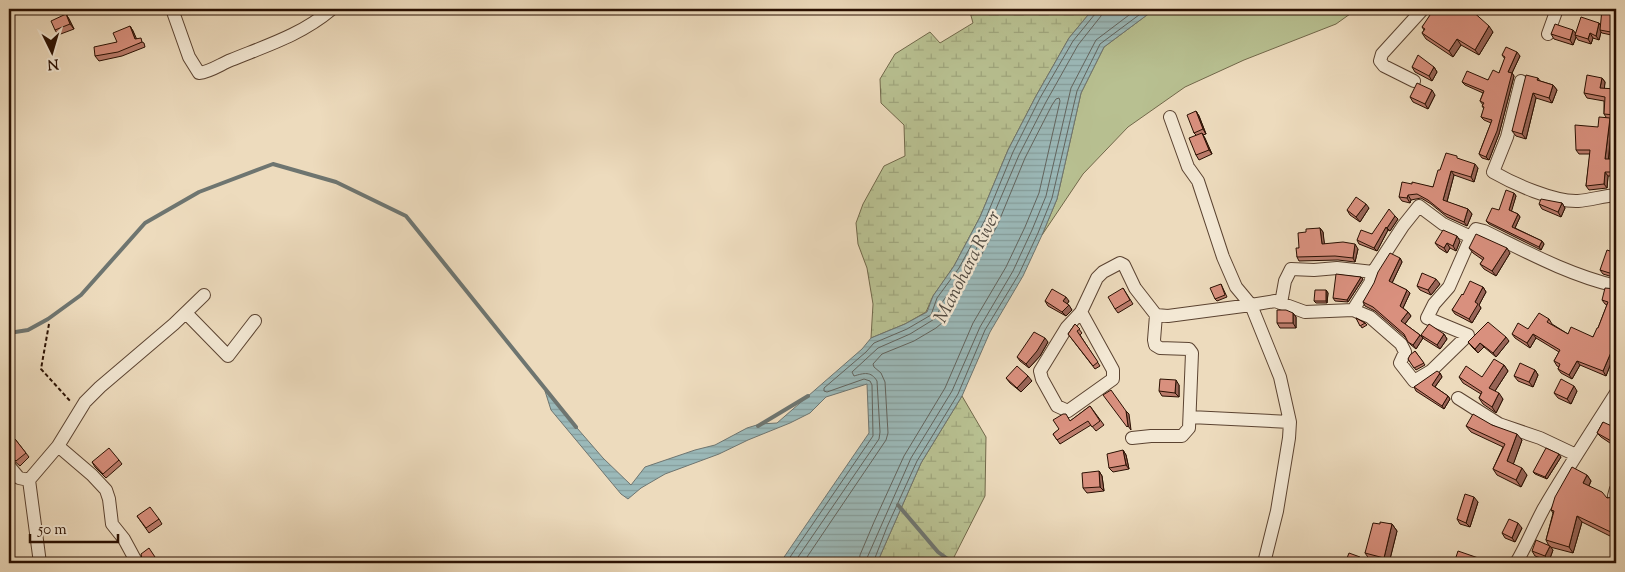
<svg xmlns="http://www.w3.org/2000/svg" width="1625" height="572" viewBox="0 0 1625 572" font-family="'Sorts Mill Goudy',serif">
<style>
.green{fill:#b8c091;stroke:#71684a}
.wetland{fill:url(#wetland-marsh);stroke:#71684a}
.water{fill:url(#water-rules);stroke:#6e7570}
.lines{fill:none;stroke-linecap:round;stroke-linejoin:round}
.shore{stroke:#62645e;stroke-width:1}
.stream{stroke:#6e7570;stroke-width:4}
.minor-casing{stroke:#5b4331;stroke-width:14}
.path{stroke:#2a1002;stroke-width:2;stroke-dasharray:4 2.5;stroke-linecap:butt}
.minor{stroke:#f3e8d4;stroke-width:12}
.wall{fill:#bb7c6c;stroke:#2a1002}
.shaded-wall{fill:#986558;stroke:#2a1002}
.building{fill:#d9907e;stroke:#2a1002}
.labels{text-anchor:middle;stroke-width:5;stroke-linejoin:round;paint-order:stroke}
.water-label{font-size:19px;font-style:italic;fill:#524b42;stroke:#f3e8d4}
</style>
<defs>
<pattern id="wetland-marsh" width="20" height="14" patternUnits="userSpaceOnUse" patternTransform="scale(1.25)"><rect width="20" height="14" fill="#b8c091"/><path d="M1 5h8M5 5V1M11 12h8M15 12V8" fill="none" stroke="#9ea47b"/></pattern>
<pattern id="water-rules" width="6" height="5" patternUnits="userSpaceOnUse" patternTransform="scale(1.25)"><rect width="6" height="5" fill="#9bb9b9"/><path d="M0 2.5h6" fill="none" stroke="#869e9d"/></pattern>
</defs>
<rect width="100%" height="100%" fill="#eddbbd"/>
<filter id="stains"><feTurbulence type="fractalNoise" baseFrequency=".004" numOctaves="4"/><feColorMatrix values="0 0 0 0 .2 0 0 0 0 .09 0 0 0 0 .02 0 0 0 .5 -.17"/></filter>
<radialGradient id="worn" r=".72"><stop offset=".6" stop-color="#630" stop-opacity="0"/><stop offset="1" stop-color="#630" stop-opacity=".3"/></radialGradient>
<path class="green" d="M 1155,9 L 1357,9 L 1336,24 L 1244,60 L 1185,87 L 1128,127 L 1083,174 L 1042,235 L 1057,199 L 1081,93 L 1104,47 Z"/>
<path class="wetland" d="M 990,9 L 1093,9 L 1069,38 L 1036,96 L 1008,150 L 980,217 L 954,266 L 933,296 L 926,312 L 905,324 L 871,338 L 873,304 L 867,268 L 858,244 L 856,223 L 863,204 L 884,166 L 905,156 L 904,125 L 881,103 L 880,79 L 895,54 L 930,32 L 940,43 L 973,23 L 970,12 Z
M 962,396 L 986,437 L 985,496 L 951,563 L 877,563 L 921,463 Z"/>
<path class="water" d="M 1093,9 L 1155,9 L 1104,47 L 1081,93 L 1057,199 L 1042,235 L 1023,276 L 990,332 L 962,396 L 921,463 L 877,563 L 780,563 L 869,433 L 867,384 L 826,397 L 810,413 L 790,423 L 748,440 L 719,454 L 665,474 L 641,488 L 628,499 L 621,494 L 551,410 L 545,391 L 603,458 L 631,485 L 645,467 L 695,450 L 715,445 L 747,428 L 760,424 L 777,423 L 862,349 L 871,338 L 905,324 L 927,312 L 933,296 L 954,266 L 980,217 L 1008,150 L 1036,96 L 1069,38 Z"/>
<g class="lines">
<path class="shore" d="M 786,563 L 873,436 L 872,385 L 870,381 L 864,379 L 827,392 L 824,391 L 824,388 L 866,352 L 874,343 L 907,329 L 931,315 L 937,298 L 959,268 L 985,220 L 1013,152 L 1040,98 L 1073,41 L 1095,14 L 1096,9
M 794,563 L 879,439 L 880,432 L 877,381 C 871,371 864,373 854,376 L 852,372 L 878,348 L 910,334 L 936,318 L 943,301 L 964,272 L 990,223 L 1019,155 L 1046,102 L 1078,45 L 1101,16 L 1103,9
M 803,563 L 886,440 L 888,433 L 885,382 L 881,373 L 874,367 L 873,364 L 882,354 L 914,341 L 936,328 L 942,323 L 950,305 L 970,276 L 997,226 L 1025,158 L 1052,105 L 1056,99 L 1059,98 L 1060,101 L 1039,193 L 1025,227 L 1006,267 L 973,323 L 945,388 L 904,456 L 874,522 L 860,555 L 859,563
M 867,563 L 867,558 L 911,458 L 952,391 L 980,327 L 1013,271 L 1032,230 L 1046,196 L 1071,88 L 1096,40 L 1137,9
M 873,563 L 887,527 L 917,461 L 958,394 L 985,330 L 1019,274 L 1038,233 L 1052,198 L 1077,91 L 1100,44 L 1147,9"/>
<path class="stream" d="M 9,333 L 28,330 L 48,319 L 81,295 L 145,223 L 199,192 L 273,164 L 336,182 L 406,216 L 576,427
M 758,426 L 808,396
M 898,505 L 938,552 L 953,563"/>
<g class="minor-casing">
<path id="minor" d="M 172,9 L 189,57 L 199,73 C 210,72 221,64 231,60 C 268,45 301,35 332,9
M 1548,34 L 1557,9
M 1414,81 L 1384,66 L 1380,61 L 1382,54 L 1423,9
M 1521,81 L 1507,137 L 1493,172 C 1514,184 1554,202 1578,201 C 1591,200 1603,196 1616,195
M 1170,117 L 1188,167 L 1198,181 L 1223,257 L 1236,287 L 1251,305 L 1275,301 L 1305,312 L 1353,310 L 1370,317 L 1401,344 L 1405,352 L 1400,363 L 1414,381 L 1431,371 L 1468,335 L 1427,318 L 1434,304 L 1449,287 L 1471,237
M 1373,272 L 1403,226 L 1419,206 L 1443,224 L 1471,237 L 1476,229 L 1484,231 C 1527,252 1569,275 1616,286
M 1281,303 L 1285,281 L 1291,269 L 1314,270 L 1337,268 L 1373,272 L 1370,283 L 1353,310
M 1081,312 L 1113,370 L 1113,379 L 1068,411 L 1057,406 L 1042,379 L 1040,371 L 1067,327 L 1081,312 L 1097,278 L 1103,272 L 1120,263 L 1124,265 L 1135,288 L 1156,315 L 1168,316 L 1251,305 L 1280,377 L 1290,422 L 1289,438 L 1277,511 L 1264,563
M 186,313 L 228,356 L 255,321
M 1458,398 L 1499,424 L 1540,438 L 1576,455
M 1602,415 L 1616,424
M 1190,417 L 1290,422
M 1132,438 L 1151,436 L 1182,436 L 1189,428 L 1192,353 L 1189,349 L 1160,348 L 1155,345 L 1154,340 L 1156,315
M 58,446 L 92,475 L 106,490 L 109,499 L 112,524 L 124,539 L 137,563
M 9,466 L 19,478 L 29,480
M 1614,496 L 1616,489
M 40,563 L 29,480 L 58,446 L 85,402 L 100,387 L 174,324 L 204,295
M 1516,563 C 1527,545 1534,526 1544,508 C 1567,469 1592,431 1616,393"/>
</g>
<path class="path" d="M 49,324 L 41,369 L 71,402"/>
<use href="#minor" class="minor"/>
</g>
<path class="wall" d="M 1616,9 L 1616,36 L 1602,33 L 1601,32 L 1599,40 L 1593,38 L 1591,44 L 1578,40 L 1576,37 L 1573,45 L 1554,39 L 1551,34 L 1575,33 L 1599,23 L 1600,25 Z
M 1436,11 L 1493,32 L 1479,55 L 1461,45 L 1453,57 L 1426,39 L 1422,33 L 1424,30 L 1422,27 Z
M 66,14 L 69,19 L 74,29 L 58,35 L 55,30 Z
M 130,26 L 133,31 L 136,39 L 144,43 L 145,47 L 122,56 L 99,61 L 95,56 L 117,42 Z
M 1502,55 L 1520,56 L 1512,73 L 1514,76 L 1499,134 L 1489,160 L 1482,158 L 1479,154 L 1491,123 L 1484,120 L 1481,117 L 1484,109 L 1482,106 L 1483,105 L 1480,101 L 1483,93 L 1465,85 L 1462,82 L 1488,80 L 1499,73 L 1505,59 Z
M 1412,67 L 1434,67 L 1437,72 L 1432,81 L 1415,72 Z
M 1538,78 L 1540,81 L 1553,85 L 1557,90 L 1552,103 L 1536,98 L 1526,139 L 1516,136 L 1512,131 Z
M 1602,78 L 1605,82 L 1604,89 L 1616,89 L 1616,119 L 1611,119 L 1612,122 L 1609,159 L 1616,159 L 1616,176 L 1608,176 L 1607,188 L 1589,190 L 1586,186 L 1590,154 L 1579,154 L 1576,150 L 1598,127 L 1606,117 L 1604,114 L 1604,101 L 1587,98 L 1584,93 Z
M 1435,95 L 1428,109 L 1413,102 L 1410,97 Z
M 1196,111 L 1199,116 L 1206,134 L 1203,135 L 1212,154 L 1199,160 L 1196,155 L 1196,135 L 1194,133 Z
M 1459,159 L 1478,168 L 1474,182 L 1454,175 L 1447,202 L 1468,209 L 1472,214 L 1467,226 L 1447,217 L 1431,204 L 1421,198 L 1411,200 L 1410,203 L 1402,201 L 1399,197 L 1412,184 L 1433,187 L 1440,170 Z
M 1514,193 L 1516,196 L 1511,211 L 1518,214 L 1520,217 L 1515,228 L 1542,241 L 1544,244 L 1541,250 L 1489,224 L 1486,221 L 1499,210 Z
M 1562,203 L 1565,208 L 1561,217 L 1542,209 L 1539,204 Z
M 1369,208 L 1360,222 L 1350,215 L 1347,210 Z
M 1398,219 L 1390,231 L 1388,230 L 1377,251 L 1359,244 L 1357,240 L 1372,234 Z
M 1320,228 L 1323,232 L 1324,244 L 1358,249 L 1355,262 L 1338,260 L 1299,261 L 1297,257 L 1299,248 L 1306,232 Z
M 1460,241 L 1456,251 L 1450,248 L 1447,253 L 1439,248 L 1435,243 Z
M 1469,248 L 1510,253 L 1496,276 L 1484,269 L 1480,264 L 1483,260 L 1473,253 Z
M 1616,253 L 1616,278 L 1603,274 L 1600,270 Z
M 1400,258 L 1402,262 L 1392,283 L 1407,290 L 1410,293 L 1403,308 L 1408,312 L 1411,316 L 1405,324 L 1420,335 L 1423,338 L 1416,349 L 1411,345 L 1405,337 L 1375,311 L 1365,306 L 1363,302 Z
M 1361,277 L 1363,279 L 1348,302 L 1335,301 L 1333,298 Z
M 1221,284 L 1227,297 L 1217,301 L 1215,299 Z
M 1440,284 L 1431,295 L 1420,290 L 1417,286 Z
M 1483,287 L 1486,292 L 1479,305 L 1481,308 L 1472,323 L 1455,314 L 1452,310 L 1463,295 Z
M 1123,288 L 1133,304 L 1118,313 L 1115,309 Z
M 1616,289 L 1616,350 L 1606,376 L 1580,365 L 1572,379 L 1561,373 L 1558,369 L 1559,367 L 1557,366 L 1554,361 L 1559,352 L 1536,338 L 1530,348 L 1515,338 L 1512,334 L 1528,329 L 1549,319 L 1552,324 L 1568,334 L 1593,337 L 1598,328 L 1607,305 L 1605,304 L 1602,300 Z
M 1326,290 L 1328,293 L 1327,303 L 1316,303 L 1314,301 Z
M 1045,301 L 1069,301 L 1067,304 L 1072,310 L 1066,316 L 1048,306 Z
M 1293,313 L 1296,317 L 1296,328 L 1280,328 L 1277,323 Z
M 1356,318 L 1365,323 L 1367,325 L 1362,328 Z
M 1075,324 L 1082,333 L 1080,335 L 1100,366 L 1095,369 L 1068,334 Z
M 1444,334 L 1447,339 L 1440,349 L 1424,339 L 1421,335 Z
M 1509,341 L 1496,357 L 1484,347 L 1478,353 L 1472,347 L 1468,342 Z
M 1048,342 L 1040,356 L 1029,368 L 1020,361 L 1017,357 Z
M 1415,351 L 1425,365 L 1416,370 L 1408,359 Z
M 1504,365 L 1508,371 L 1495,391 L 1503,399 L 1496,413 L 1483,404 L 1479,398 L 1481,394 L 1463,383 L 1459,377 L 1482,377 Z
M 1535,370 L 1538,375 L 1533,387 L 1518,381 L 1514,376 Z
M 1440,373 L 1442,377 L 1435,387 L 1448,396 L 1450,399 L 1444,409 L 1416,391 L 1414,387 Z
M 1006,378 L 1032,381 L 1021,392 L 1010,383 Z
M 1179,385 L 1179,397 L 1162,396 L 1159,391 Z
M 1577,391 L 1571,404 L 1558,398 L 1554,393 Z
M 1090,406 L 1104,425 L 1096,431 L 1091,425 L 1060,444 L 1053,434 Z
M 1603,422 L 1616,447 L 1601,437 L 1597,433 Z
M 1492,425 L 1522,440 L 1513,464 L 1527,475 L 1521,487 L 1497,475 L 1493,469 L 1503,447 L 1471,432 L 1466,426 Z
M 15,439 L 29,457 L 20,466 L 12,459 L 9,459 L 9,446 Z
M 1123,450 L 1126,455 L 1129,469 L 1113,472 L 1109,468 Z
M 1561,457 L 1547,479 L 1535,474 L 1533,472 Z
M 119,460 L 122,464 L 106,478 L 95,467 L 92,462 Z
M 1099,471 L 1102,476 L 1104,491 L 1087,493 L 1083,488 Z
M 1587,475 L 1591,481 L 1589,486 L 1607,498 L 1616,498 L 1616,539 L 1582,522 L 1573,553 L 1550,547 L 1553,550 L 1549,561 L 1535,556 L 1532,551 L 1549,546 L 1546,540 L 1553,513 L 1551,510 Z
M 1478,502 L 1470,527 L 1460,524 L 1457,519 Z
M 137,516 L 159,519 L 162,524 L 149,533 Z
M 1380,524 L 1392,524 L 1397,531 L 1389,563 L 1383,563 L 1370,560 L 1365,553 Z
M 1522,528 L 1515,542 L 1505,538 L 1502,533 Z"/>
<path class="shaded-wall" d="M 66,14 L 69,19 L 74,29 L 70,24 Z
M 1599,23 L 1602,28 L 1600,30 L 1601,32 L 1599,40 L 1596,36 Z
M 130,26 L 133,31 L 139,44 L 135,39 Z
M 1489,26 L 1493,32 L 1479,55 L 1475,50 Z
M 1573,30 L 1577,35 L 1575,35 L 1576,37 L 1573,45 L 1570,40 Z
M 1590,33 L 1593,38 L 1591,44 L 1588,39 Z
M 1457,39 L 1461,45 L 1453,57 L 1449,51 Z
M 1517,52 L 1520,56 L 1512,73 L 1514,76 L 1499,134 L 1489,160 L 1486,157 L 1508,72 Z
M 1434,67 L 1437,72 L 1432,81 L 1429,76 Z
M 1602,78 L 1605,82 L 1604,93 L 1600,88 Z
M 1553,85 L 1557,90 L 1552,103 L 1549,98 Z
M 1432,90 L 1435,95 L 1428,109 L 1425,104 Z
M 1533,93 L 1536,98 L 1526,139 L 1522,134 Z
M 1196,111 L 1199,116 L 1206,134 L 1203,129 Z
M 1610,118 L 1612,122 L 1608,163 L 1605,159 Z
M 1202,133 L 1205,138 L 1212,154 L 1209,150 Z
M 1475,164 L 1478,168 L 1474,182 L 1471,177 Z
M 1451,171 L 1454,175 L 1446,205 L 1443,200 Z
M 1605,172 L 1608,176 L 1607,188 L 1604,184 Z
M 1514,193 L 1516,196 L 1511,213 L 1509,210 Z
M 1408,195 L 1411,200 L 1410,203 L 1407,198 Z
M 1562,203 L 1565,208 L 1561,217 L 1558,212 Z
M 1366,204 L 1369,208 L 1360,222 L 1356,217 Z
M 1468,209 L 1472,214 L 1467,226 L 1464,222 Z
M 1518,214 L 1520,217 L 1514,230 L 1512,227 Z
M 1395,216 L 1398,219 L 1390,231 L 1387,228 Z
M 1386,227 L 1388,230 L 1377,251 L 1374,248 Z
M 1320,228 L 1323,232 L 1325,248 L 1322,244 Z
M 1457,236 L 1460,241 L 1456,251 L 1453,246 Z
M 1542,241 L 1544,244 L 1541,250 L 1539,247 Z
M 1447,243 L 1450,248 L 1447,253 L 1444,248 Z
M 1355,244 L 1358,249 L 1355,262 L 1353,258 Z
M 1507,248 L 1510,253 L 1496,276 L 1492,271 Z
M 1400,258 L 1402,262 L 1391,285 L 1389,281 Z
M 1361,277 L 1363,279 L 1348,302 L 1347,300 Z
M 1436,279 L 1440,284 L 1431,295 L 1428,290 Z
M 1483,287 L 1486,292 L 1479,305 L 1481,308 L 1472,323 L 1469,319 L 1475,302 Z
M 1326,290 L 1328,293 L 1327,303 L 1326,301 Z
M 1407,290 L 1410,293 L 1402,310 L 1400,306 Z
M 1066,297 L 1069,301 L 1066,306 L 1063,301 Z
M 1069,305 L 1072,310 L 1066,316 L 1062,312 Z
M 1408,312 L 1411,316 L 1404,325 L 1401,321 Z
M 1293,313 L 1296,317 L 1296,328 L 1293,323 Z
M 1444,334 L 1447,339 L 1440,349 L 1437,345 Z
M 1533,334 L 1536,338 L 1530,348 L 1527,343 Z
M 1420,335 L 1423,338 L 1416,349 L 1413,345 Z
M 1506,337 L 1509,341 L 1496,357 L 1493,353 Z
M 1045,338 L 1048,342 L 1040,356 L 1029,368 L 1026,364 Z
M 1480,343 L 1484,347 L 1478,353 L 1475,349 Z
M 1615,343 L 1616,345 L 1616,350 L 1606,376 L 1603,371 Z
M 1577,361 L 1580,365 L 1572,379 L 1569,375 Z
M 1504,365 L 1508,371 L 1493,394 L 1489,388 Z
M 1535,370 L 1538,375 L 1533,387 L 1529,382 Z
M 1440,373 L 1442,377 L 1434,388 L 1432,385 Z
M 1028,376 L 1032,381 L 1021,392 L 1017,388 Z
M 1176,380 L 1179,385 L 1179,397 L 1175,393 Z
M 1574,386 L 1577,391 L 1571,404 L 1567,399 Z
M 1499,393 L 1503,399 L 1496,413 L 1492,407 Z
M 1448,396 L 1450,399 L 1444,409 L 1442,406 Z
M 1126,411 L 1129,414 L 1131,430 L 1128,426 Z
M 1517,434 L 1522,440 L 1512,468 L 1507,461 Z
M 1616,435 L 1616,447 L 1613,442 Z
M 1123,450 L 1126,455 L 1129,469 L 1126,465 Z
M 1559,454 L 1561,457 L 1547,479 L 1545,477 Z
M 1522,468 L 1527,475 L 1521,487 L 1516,480 Z
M 1099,471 L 1102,476 L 1104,491 L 1100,487 Z
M 1587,475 L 1591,481 L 1587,489 L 1583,483 Z
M 1474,497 L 1478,502 L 1470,527 L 1466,523 Z
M 1577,516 L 1582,522 L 1573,553 L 1569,547 Z
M 1518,523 L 1522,528 L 1515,542 L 1512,538 Z
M 1392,524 L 1397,531 L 1389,563 L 1388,563 L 1384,558 Z
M 1550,546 L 1553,550 L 1549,561 L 1545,556 Z
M 1360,557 L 1361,559 L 1359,563 L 1356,563 Z"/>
<path class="building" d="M 1434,9 L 1436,11 L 1438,9 L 1470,9 L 1489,26 L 1475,50 L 1457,39 L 1449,51 L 1422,33 L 1425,29 L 1422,27 Z
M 1602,9 L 1616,9 L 1616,33 L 1600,30 Z
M 66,14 L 70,24 L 55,30 L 51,21 Z
M 1581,17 L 1599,23 L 1596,36 L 1590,33 L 1588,39 L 1575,35 Z
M 1555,24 L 1573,30 L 1570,40 L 1551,34 Z
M 130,26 L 135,39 L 141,38 L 142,42 L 118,52 L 95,56 L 94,47 L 117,42 L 113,33 Z
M 1506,47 L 1517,52 L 1508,72 L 1512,73 L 1497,131 L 1486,157 L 1479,154 L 1492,120 L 1481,117 L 1484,107 L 1482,106 L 1484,103 L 1480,101 L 1484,91 L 1462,82 L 1467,71 L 1488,80 L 1493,70 L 1499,73 L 1505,57 L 1502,55 Z
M 1418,55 L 1434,67 L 1429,76 L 1412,67 Z
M 1526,75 L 1538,78 L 1537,80 L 1553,85 L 1549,98 L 1533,93 L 1522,134 L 1512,131 Z
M 1587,75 L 1602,78 L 1600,88 L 1616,89 L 1615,115 L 1604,114 L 1605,97 L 1584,93 Z
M 1417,83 L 1432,90 L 1425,104 L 1410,97 Z
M 1196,111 L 1203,129 L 1194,133 L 1187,115 Z
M 1599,117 L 1610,118 L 1605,159 L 1616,159 L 1616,172 L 1605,172 L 1604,184 L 1586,186 L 1590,150 L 1576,150 L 1575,125 L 1598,127 Z
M 1202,133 L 1209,150 L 1196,155 L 1189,138 Z
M 1446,153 L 1457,156 L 1457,158 L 1475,164 L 1471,177 L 1451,171 L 1443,200 L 1468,209 L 1464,222 L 1444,213 L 1428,200 L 1417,194 L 1408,195 L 1407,198 L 1399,197 L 1402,182 L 1412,184 L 1412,182 L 1433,187 L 1438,170 L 1440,170 Z
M 1506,190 L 1514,193 L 1509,210 L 1518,214 L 1512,227 L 1542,241 L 1539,247 L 1486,221 L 1492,208 L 1499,210 Z
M 1356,197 L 1366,204 L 1356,217 L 1347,210 Z
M 1541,199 L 1562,203 L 1558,212 L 1539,204 Z
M 1389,209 L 1395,216 L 1387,228 L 1386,227 L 1374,248 L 1357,240 L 1361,230 L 1372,234 Z
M 1320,228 L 1322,244 L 1343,242 L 1355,244 L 1353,258 L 1335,256 L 1297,257 L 1296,248 L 1299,248 L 1298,233 L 1306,232 L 1306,229 Z
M 1443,230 L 1457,236 L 1453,246 L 1447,243 L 1444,248 L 1435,243 Z
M 1476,234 L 1507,248 L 1492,271 L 1480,264 L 1484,258 L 1469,248 Z
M 1607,250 L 1616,253 L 1616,275 L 1600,270 Z
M 1390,253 L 1400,258 L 1389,281 L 1407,290 L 1400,306 L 1408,312 L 1401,321 L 1420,335 L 1413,345 L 1408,342 L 1404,334 L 1373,307 L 1363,302 L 1374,283 L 1378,272 Z
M 1422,273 L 1436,279 L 1428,290 L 1417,286 Z
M 1336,274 L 1361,277 L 1347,300 L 1333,298 Z
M 1470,281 L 1483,287 L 1475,302 L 1478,304 L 1469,319 L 1452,310 L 1462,294 L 1463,295 Z
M 1221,284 L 1225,295 L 1215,299 L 1210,288 Z
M 1123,288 L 1130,300 L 1115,309 L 1108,297 Z
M 1605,288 L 1616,289 L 1616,343 L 1615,343 L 1603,371 L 1577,361 L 1569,375 L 1558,369 L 1560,364 L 1554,361 L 1560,350 L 1533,334 L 1527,343 L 1512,334 L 1518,323 L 1528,329 L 1539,313 L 1549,319 L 1547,322 L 1568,334 L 1571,327 L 1593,337 L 1597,328 L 1598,328 L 1608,302 L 1602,300 Z
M 1052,289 L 1066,297 L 1063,301 L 1069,305 L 1062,312 L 1045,301 Z
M 1315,290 L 1326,290 L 1326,301 L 1314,301 Z
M 1277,310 L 1286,310 L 1293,313 L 1293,323 L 1277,323 Z
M 1356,318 L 1365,323 L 1360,326 Z
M 1488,322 L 1506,337 L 1493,353 L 1480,343 L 1475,349 L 1468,342 Z
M 1075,324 L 1080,329 L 1077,331 L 1098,362 L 1093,366 L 1068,334 Z
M 1429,324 L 1444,334 L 1437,345 L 1421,335 Z
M 1034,332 L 1045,338 L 1037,351 L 1026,364 L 1017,357 Z
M 1415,351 L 1424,363 L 1414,368 L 1408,359 L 1410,355 Z
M 1494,359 L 1504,365 L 1489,388 L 1499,393 L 1492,407 L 1479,398 L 1482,392 L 1459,377 L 1466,366 L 1482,377 Z
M 1520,363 L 1535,370 L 1529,382 L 1514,376 Z
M 1017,366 L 1028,376 L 1017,388 L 1006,378 Z
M 1437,371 L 1440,373 L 1432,385 L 1448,396 L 1442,406 L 1414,387 Z
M 1160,379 L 1176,380 L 1175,393 L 1159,391 Z
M 1561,379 L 1574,386 L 1567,399 L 1554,393 Z
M 1111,390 L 1126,411 L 1128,426 L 1127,427 L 1103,395 Z
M 1616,404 L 1616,413 L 1613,410 Z
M 1090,406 L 1100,421 L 1092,427 L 1088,421 L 1057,440 L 1053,434 L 1059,429 L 1053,420 L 1063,414 L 1066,414 L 1070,421 Z
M 1473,414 L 1492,425 L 1517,434 L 1507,461 L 1522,468 L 1516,480 L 1493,469 L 1505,444 L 1466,426 Z
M 1603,422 L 1616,428 L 1616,435 L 1613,442 L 1597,433 Z
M 15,439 L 26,453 L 16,461 L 9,454 L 9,446 Z
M 109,448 L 119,460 L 103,474 L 92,462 Z
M 1546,448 L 1559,454 L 1545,477 L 1533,472 Z
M 1123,450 L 1126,465 L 1109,468 L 1107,454 Z
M 1572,467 L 1587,475 L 1583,483 L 1602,492 L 1607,498 L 1614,497 L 1616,498 L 1616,530 L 1615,534 L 1577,516 L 1569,547 L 1546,540 L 1554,511 L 1551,510 L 1555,497 Z
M 1099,471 L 1100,487 L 1083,488 L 1082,473 Z
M 1465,494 L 1474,497 L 1466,523 L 1457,519 Z
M 150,507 L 159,519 L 146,528 L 137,516 Z
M 1509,519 L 1518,523 L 1512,538 L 1502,533 Z
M 1380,522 L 1392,524 L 1384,558 L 1365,553 L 1373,523 L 1380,524 Z
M 1536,540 L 1550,546 L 1545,556 L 1532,551 Z
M 149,548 L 159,563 L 140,563 L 142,559 L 141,554 Z
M 1458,551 L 1490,562 L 1489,563 L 1454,563 Z
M 1349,553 L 1360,557 L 1356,563 L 1345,563 Z"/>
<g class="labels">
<g class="water-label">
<text transform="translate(966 266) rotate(-63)" y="7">Manohara River</text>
</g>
</g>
<rect width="1625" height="572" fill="none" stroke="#eddbbd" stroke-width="30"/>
<rect x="10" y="10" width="1605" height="552" fill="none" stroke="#2a1002" stroke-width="2.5"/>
<rect x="15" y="15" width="1595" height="542" fill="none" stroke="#2a1002"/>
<g transform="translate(52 52) rotate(175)" stroke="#f3e8d4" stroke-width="4" paint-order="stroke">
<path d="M0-4L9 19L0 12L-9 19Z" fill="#2a1002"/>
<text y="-8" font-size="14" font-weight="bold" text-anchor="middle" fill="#2a1002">N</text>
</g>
<path d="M30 534v8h88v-8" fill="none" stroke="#2a1002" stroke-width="2.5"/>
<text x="38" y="534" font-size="15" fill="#2a1002" stroke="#f3e8d4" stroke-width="4" paint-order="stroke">50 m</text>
<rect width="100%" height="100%" filter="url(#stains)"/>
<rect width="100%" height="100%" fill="url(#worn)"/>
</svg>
